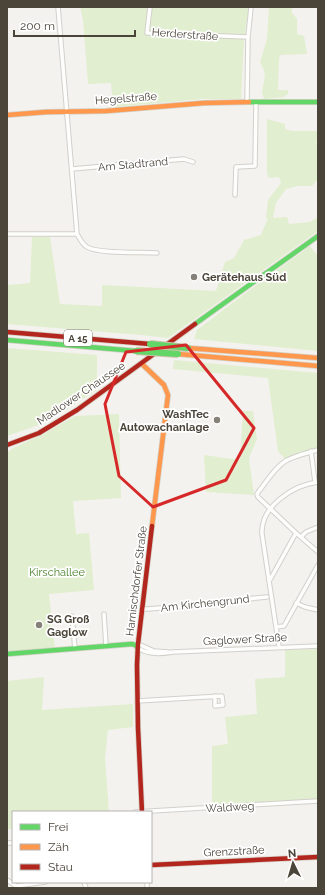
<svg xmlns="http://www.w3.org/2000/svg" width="325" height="895" viewBox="0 0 325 895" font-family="Raleway,sans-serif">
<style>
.green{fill:#e1eecf}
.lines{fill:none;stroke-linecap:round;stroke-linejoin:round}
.street-casing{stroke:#d2d0cb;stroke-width:5.5}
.fast-casing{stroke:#d3cfc5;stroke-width:6}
.slow-casing{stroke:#d3cfc5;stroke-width:6}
.jam-casing{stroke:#d3cfc5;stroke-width:6}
.street{stroke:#fdfdfc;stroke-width:3.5}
.fast{stroke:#63d668;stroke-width:4.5}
.slow{stroke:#ff974d;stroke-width:4.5}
.jam{stroke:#b3261e;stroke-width:4.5}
.fast-bridge-casing{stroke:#ccbfa9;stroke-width:8;stroke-linecap:butt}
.fast-bridge{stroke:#63d668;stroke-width:6}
.marked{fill:none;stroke:#d62828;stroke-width:3;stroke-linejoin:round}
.poi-dot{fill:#868178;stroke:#fff;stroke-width:1.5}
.labels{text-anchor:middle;stroke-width:3.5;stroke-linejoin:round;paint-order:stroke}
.shield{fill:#fff;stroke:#817c74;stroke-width:1}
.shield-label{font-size:10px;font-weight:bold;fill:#4b4439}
.street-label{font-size:11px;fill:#4b4439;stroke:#fff}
.poi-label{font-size:11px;font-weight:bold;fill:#4b4439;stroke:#fff;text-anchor:start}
.park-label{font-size:11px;fill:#4a7f2a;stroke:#fff}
</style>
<rect width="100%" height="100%" fill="#f4f2ee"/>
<path class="green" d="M 80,7 L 249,7 L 244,40 L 241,99 L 203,99 L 113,107 L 111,83 L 88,84 L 83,20 Z
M 269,7 L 292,7 L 292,13 L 297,19 L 297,34 L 304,36 L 307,54 L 281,55 L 279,58 L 278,90 L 288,90 L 288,94 L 284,97 L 264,99 L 262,92 L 265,75 L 264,70 L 260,62 L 267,39 Z
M 267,119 L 285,124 L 285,129 L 292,131 L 318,131 L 318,137 L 316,144 L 318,146 L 317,180 L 312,186 L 298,186 L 286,189 L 276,203 L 273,218 L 287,217 L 289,224 L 310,222 L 318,217 L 318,231 L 168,338 L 141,335 L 7,324 L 7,285 L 30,283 L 32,237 L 50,237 L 60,304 L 102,306 L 102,285 L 216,291 L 225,262 L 234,258 L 244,240 L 261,235 L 268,218 L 266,218 L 268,200 L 281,183 L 279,177 L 269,178 L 267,173 Z
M 310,246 L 318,256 L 318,351 L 194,339 L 197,330 L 235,301 Z
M 7,348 L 97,355 L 97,390 L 49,421 L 36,426 L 7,436 Z
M 174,360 L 318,373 L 318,448 L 310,450 L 286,460 L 278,451 L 268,378 L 173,369 Z
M 243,411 L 253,411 L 257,439 L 249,458 L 254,495 L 206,492 L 204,455 L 240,460 Z
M 119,414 L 121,498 L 73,501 L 76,534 L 89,533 L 94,590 L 49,594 L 55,649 L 7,652 L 7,455 L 8,452 L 13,448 L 40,436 L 75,416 Z
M 318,649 L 318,800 L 212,806 L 212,746 L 228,744 L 225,717 L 257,714 L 255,679 L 285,677 L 285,650 Z
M 44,677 L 42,710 L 133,704 L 133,727 L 108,730 L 105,758 L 109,812 L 13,812 L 13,829 L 7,829 L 7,681 Z"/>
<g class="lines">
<g class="street-casing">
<path id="street" d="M 58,7 L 77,234 C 80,239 82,244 87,247 C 99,254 141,252 157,253
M 150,7 L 147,33 L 248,37
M 247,102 L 248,37 L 251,7
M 72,169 L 184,159 L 193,162
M 235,195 L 236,167 L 255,166 L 256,102
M 7,234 L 77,234
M 318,450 C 310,452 291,457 284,462 C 274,469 267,481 259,491 L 257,494 L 258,497 L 296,533 L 318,552
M 311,451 L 315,482
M 301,537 L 306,532 L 318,527
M 269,581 L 271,578 L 296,533
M 296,603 L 305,607 L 318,610
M 142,609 L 148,609 L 220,603 L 228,601 L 267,597
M 104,614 L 106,646
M 72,616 L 75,649
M 276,627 L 284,626 L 318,565
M 138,644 L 154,651 L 168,652
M 279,647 L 262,534 C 260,507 293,485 318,482
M 138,648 C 149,655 161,654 173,652 L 318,646
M 137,701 L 222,696 L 223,705 L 215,706 L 215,696
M 135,812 L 318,801
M 7,843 L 13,843
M 7,880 L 16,886 L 45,882
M 84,882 L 86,888
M 147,882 L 147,888"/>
</g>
<g class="fast-casing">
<path id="fast" d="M 249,102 L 318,102
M 195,324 L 318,236
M 7,340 L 136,351
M 7,654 L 132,644 L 135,645 L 138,648"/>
</g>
<g class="slow-casing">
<path id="slow" d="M 7,115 L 46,112 L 106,111 L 204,103 L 249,102
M 188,348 L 318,358
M 178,354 L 318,366
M 142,364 L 164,385 L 168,395 L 152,526"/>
</g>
<g class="jam-casing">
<path id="jam" d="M 7,332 L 150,344
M 7,445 L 39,433 L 77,410 L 195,324
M 142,812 L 138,728 L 137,665 L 138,644 L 152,526
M 151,865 L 318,857"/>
</g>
<use href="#street" class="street"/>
<use href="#fast" class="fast"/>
<use href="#slow" class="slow"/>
<use href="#jam" class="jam"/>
<g class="fast-bridge-casing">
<path id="fast-bridge" d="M 150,344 L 188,348
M 136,351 L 178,354"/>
</g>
<use href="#fast-bridge" class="fast-bridge"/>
</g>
<path class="marked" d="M 186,345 L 254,428 L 226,480 L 153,507 L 119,476 L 105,404 L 126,352 Z"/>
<g class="poi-dot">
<circle cx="194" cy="277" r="4"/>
<circle cx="217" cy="420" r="4"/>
<circle cx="39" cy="625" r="4"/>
</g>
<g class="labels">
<rect class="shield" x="64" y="330" width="28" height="16" rx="3"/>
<g class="shield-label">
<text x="78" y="342">A 15</text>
</g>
<g class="street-label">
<text transform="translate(185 34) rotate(4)" y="4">Herderstraße</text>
<text transform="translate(126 98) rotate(-4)" y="4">Hegelstraße</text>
<text transform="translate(133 164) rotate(-5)" y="4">Am Stadtrand</text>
<text transform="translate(81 393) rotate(-34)" y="4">Madlower Chaussee</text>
<text transform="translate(136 581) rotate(-83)" y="4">Harnischdorfer Straße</text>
<text transform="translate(205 603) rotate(-6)" y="4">Am Kirchengrund</text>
<text transform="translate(245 639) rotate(-3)" y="4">Gaglower Straße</text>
<text transform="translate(230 807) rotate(-3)" y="4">Waldweg</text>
<text transform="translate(234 851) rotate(-3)" y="4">Grenzstraße</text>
</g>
<g class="poi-label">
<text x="202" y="281">Gerätehaus Süd</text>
<text x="209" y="418" text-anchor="end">WashTec<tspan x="209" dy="13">Autowachanlage</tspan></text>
<text x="47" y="623">SG Groß<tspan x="47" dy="13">Gaglow</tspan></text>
</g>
<g class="park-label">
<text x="57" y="576">Kirschallee</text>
</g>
</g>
<rect width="325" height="895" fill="none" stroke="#4b4439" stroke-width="16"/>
<rect x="12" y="811" width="140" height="72" fill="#ffffff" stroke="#b7b4b0"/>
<rect x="20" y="824" width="20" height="6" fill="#63d668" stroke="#b7b4b0"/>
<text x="48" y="831" font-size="12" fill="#4b4439">Frei</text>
<rect x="20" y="844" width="20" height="6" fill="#ff974d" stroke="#b7b4b0"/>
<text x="48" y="851" font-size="12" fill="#4b4439">Zäh</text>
<rect x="20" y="864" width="20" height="6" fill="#b3261e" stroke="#b7b4b0"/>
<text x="48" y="871" font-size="12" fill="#4b4439">Stau</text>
<g transform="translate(293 863) rotate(355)" stroke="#ffffff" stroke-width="3" paint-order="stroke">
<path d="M0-3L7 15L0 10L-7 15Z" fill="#4b4439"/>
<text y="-6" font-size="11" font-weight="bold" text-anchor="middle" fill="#4b4439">N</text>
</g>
<path d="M14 30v6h121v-6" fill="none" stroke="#4b4439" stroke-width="2"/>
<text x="20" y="30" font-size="12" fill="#4b4439" stroke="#ffffff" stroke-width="3" paint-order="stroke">200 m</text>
</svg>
